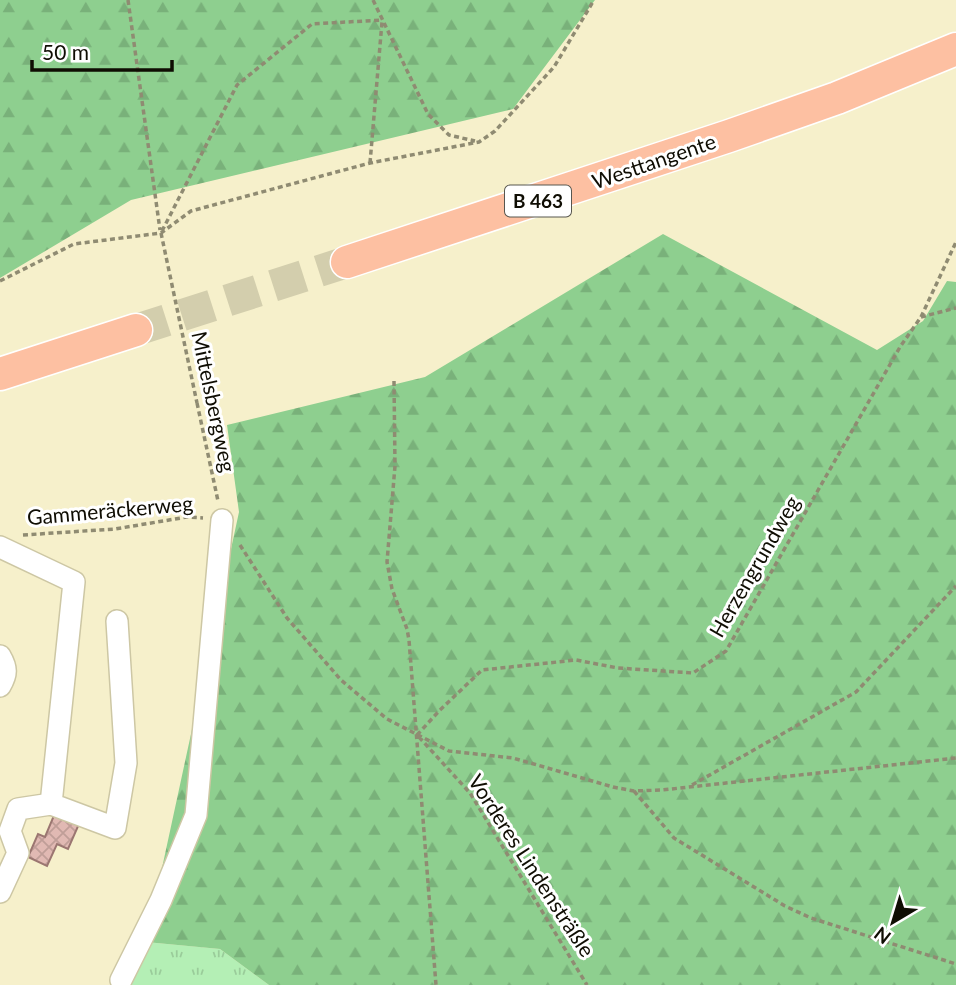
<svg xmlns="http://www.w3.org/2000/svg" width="956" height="985" viewBox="0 0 956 985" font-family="Lato,sans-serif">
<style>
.grass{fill:url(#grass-tufts)}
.forest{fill:url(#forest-firs)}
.building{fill:url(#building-cross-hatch);stroke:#9b7671;stroke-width:2}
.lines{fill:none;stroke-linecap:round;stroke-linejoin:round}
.highway-tunnel{stroke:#d3cead;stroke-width:32;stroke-dasharray:32 16;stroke-linecap:butt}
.minor-casing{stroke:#cdc7a4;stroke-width:24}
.highway-casing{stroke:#fff;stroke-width:35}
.path{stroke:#8f8b72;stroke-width:3.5;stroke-dasharray:5 3.5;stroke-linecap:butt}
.minor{stroke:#fff;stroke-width:21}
.highway{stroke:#fdc0a2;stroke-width:32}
.path-bridge{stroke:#8f8b72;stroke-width:3.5;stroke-dasharray:5 3.5;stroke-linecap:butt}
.labels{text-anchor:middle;stroke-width:6;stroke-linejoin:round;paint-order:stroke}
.shield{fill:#fff;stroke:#57564f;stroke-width:2}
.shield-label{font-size:19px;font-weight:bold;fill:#0f0d03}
.street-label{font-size:21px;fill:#0f0d03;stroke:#fff}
</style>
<defs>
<pattern id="grass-tufts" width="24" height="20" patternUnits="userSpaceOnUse" patternTransform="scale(1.75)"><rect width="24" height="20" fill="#b4efb5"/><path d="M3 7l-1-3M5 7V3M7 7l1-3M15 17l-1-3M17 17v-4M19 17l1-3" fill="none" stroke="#9acc9a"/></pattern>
<pattern id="forest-firs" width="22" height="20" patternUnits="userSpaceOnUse" patternTransform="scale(1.75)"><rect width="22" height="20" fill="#8ecf8f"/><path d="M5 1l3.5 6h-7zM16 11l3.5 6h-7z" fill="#79b17a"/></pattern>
<pattern id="building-cross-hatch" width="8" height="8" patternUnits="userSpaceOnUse" patternTransform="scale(1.75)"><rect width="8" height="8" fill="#e1b9b3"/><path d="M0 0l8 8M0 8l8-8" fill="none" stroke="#c09e98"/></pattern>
</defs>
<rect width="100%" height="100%" fill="#f6f0cb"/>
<path class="grass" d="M 146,942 L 220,949 L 269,985 L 126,985 Z"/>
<path class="forest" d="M 0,0 L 595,0 L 513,109 L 131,200 L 0,278 Z
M 663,234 L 877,350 L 923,321 L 947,281 L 956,282 L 956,985 L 269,985 L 220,949 L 146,942 L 239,512 L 227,425 L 425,377 Z"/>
<path class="building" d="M 55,813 L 79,824 L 68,849 L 57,844 L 47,866 L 28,857 L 38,834 L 45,837 Z"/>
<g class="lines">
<path class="highway-tunnel" d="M 136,330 L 347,262"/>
<g class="minor-casing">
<path id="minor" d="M 0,547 L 74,582 L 51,804 L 18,809 L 10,831 L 18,853 L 0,892
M 0,656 C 7,668 7,674 0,686
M 51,804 L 115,828 L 126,763 L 117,621
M 121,980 L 161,900 L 196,815 L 222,520"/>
</g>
<g class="highway-casing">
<path id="highway" d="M 347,262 L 729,136 L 837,98 L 956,49
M 0,374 L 136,330"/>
</g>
<path class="path" d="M 128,0 L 160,230
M 373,0 L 428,114 L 449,135 L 475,141
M 370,163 L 382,22
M 162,231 L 237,85 L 312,24 L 382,20
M 0,281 L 74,244 L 161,233 L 191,211 L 370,163 L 479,142 L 495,131 L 554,67 L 594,0
M 921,317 L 956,308
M 394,381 L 395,466 L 387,562 L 392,589 L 407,629 L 409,640 L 436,985
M 197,403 L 218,501
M 23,535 L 115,529 L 187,517 L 203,518
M 240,545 L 287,618 L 341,680 L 387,719 L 449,751 L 513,758 L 613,787 L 634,791 L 662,790 L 956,758
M 417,735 L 440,710 L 482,670 L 576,660 L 618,668 L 693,673 L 726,651 L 900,347 L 921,317 L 956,242
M 419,737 L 470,793 L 587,985
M 692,785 L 856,692 L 956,586
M 634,791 L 674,838 L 785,906 L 811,918 L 956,964"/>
<use href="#minor" class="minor"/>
<use href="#highway" class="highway"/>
<path class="path-bridge" d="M 161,233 L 197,403"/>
</g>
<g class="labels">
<rect class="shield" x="505" y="185.5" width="66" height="31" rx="5"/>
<g class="shield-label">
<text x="538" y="208">B 463</text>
</g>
<g class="street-label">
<text transform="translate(654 162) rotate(-19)" y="7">Westtangente</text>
<text transform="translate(213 402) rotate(78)" y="7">Mittelsbergweg</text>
<text transform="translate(110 511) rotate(-5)" y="7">Gammeräckerweg</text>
<text transform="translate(755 567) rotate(-60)" y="7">Herzengrundweg</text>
<text transform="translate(531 866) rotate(57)" y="7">Vorderes Lindensträßle</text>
</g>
</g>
<g transform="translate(893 922) rotate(218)" stroke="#ffffff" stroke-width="5" paint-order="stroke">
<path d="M0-5L12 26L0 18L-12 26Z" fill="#0f0d03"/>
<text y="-10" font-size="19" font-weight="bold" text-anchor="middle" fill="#0f0d03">N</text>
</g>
<path d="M32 60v10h140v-10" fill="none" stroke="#0f0d03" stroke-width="3.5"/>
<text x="42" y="60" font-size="21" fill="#0f0d03" stroke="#ffffff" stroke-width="5" paint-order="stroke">50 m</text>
</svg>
